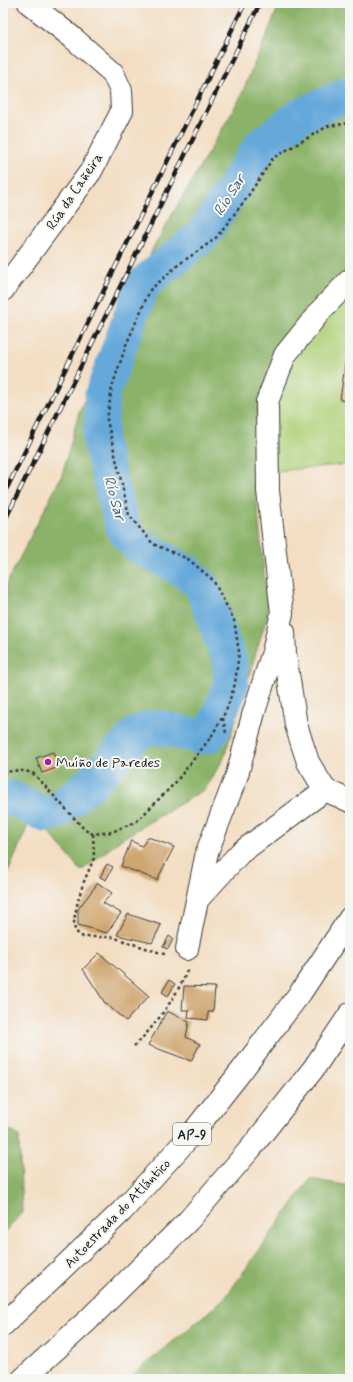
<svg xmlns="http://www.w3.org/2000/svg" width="353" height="1382" viewBox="0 0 353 1382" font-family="Mynerve,sans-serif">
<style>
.green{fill:#aed078;stroke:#65764a}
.forest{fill:#8ab268;stroke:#536742}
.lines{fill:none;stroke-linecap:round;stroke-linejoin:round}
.river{stroke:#65a9da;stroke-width:35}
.building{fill:#cfa570}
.minor-casing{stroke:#3c3935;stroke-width:24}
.motorway-casing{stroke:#3c3935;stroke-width:24}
.path{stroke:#3c3935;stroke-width:2.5;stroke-dasharray:3 3;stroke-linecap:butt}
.minor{stroke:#fff;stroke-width:22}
.motorway{stroke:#fff;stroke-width:22}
.rail-casing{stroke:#1c1c1c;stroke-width:4.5}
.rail{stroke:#f6f6f2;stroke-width:3;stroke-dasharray:9;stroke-linecap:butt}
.poi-dot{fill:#b5179e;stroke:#f6f6f2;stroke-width:1.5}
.labels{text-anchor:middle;stroke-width:4;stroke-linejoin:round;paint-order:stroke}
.shield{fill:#f6f6f2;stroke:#5d5d5c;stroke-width:1}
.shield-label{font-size:13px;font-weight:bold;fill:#1c1c1c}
.street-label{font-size:14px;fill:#1c1c1c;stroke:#f6f6f2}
.poi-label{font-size:14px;fill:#1c1c1c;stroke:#f6f6f2;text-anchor:start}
.water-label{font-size:15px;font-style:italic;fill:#3d5b71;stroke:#f6f6f2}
</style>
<rect width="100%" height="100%" fill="#f6f6f2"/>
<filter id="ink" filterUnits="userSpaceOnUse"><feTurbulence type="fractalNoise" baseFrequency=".025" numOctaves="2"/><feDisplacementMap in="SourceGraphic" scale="8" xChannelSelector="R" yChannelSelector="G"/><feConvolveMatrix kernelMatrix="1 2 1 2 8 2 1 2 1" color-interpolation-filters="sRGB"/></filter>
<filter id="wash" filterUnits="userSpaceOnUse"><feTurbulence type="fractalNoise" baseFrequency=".012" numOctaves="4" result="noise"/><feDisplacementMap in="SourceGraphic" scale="16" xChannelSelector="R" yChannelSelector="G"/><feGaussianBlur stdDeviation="0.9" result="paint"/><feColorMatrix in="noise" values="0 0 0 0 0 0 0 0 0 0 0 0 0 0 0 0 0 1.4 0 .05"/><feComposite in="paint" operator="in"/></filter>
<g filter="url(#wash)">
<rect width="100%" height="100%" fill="#f3dec3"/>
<path class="green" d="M 350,295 L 350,464 L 254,473 L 290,360 L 323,322 Z"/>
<path class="forest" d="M 280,3 L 350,3 L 350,295 L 323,322 L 290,360 L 254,473 L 268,613 L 224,758 L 205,789 L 123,838 L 81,871 L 33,813 L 3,885 L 3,591 L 62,475 L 79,412 L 154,246 L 240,98 Z
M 3,1126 L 19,1136 L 22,1212 L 3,1235 Z
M 310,1179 L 350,1186 L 350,1379 L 128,1379 L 225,1298 Z"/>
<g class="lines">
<path class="river" d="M 3,799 L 12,798 L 45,815 L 56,812 L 93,781 L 136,734 L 148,728 L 163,728 L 200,737 L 208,736 L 213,729 L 231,685 L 230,661 L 202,586 L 187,572 L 137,545 L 123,528 L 100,442 L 102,395 L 142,285 L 158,271 L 203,235 L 261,145 L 298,117 L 350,93"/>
</g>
<g id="blocks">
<path class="building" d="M 346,358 L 350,359 L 350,402 L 340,400 Z
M 53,752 L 59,767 L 42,773 L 36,758 Z
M 148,837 L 174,847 L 157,880 L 121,866 L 131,841 L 142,846 Z
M 107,864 L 113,867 L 106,880 L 100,877 Z
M 98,883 L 112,893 L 103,903 L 121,913 L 107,933 L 78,925 L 78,909 Z
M 128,914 L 161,925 L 152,943 L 117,935 Z
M 169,936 L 173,939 L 168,949 L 163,947 Z
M 99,953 L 149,996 L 126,1021 L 105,1003 L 83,969 Z
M 169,980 L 175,984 L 168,996 L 162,992 Z
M 184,986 L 215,987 L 213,1012 L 208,1012 L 208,1020 L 188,1018 L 189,1010 L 182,1010 Z
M 167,1011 L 189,1022 L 186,1037 L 200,1044 L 191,1061 L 148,1045 Z"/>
</g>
</g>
<g filter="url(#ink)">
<use href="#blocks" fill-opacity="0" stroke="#3c3935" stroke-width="1"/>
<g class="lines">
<g class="minor-casing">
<path id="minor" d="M 3,290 L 91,171 L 122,111 L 121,91 L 113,73 L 73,38 L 29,3
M 284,632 L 285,654 L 296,725 L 308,762 L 325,790 L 350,801
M 198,899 L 240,853 L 325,790
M 187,949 L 207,852 L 237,775 L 254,712 L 273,652 L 282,613 L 268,491 L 267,402 L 285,355 L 322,309 L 350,280"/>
</g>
<g class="motorway-casing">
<path id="motorway" d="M 3,1325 L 122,1211 L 191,1135 L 239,1074 L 301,992 L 350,918
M 23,1379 L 87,1321 L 188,1221 L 251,1148 L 314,1068 L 350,1014"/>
</g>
<path class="path" d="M 223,718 L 226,733
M 3,774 C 12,769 25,770 34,774 L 85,830 L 93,834 L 112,832 L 137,821 L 175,783 L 211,737 L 226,711 L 235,684 L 239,652 L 234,620 L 213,580 L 188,559 L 153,544 L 129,515 L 107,420 L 112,387 L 126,345 L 150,290 L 178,265 L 215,239 L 246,199 L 273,158 L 328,126 L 350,123
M 93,834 L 94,858 L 83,884 L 78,900 L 74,920 L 75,931 L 83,937 L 112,937 L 167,955
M 134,1046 C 153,1029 180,992 188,968"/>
<use href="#minor" class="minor"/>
<use href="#motorway" class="motorway"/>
<g class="rail-casing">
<path id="rail" d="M 3,496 L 245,3
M 3,524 L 260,3"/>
</g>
<use href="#rail" class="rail"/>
</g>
</g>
<circle class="poi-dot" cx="48" cy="762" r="4"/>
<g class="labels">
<rect class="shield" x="173" y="1123" width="38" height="22" rx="3"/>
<g class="shield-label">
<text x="192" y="1139">AP-9</text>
</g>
<g class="street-label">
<text transform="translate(74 191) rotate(-56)" y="5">Rúa da Cañeira</text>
<text transform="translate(117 1213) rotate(-46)" y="5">Autoestrada do Atlántico</text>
</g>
<g class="poi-label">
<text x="56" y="767">Muíño de Paredes</text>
</g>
<g class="water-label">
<text transform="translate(229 195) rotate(-57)" y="5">Río Sar</text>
<text transform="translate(115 498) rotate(75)" y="5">Río Sar</text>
</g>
</g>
<rect width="353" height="1382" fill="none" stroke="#f6f6f2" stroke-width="16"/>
</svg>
